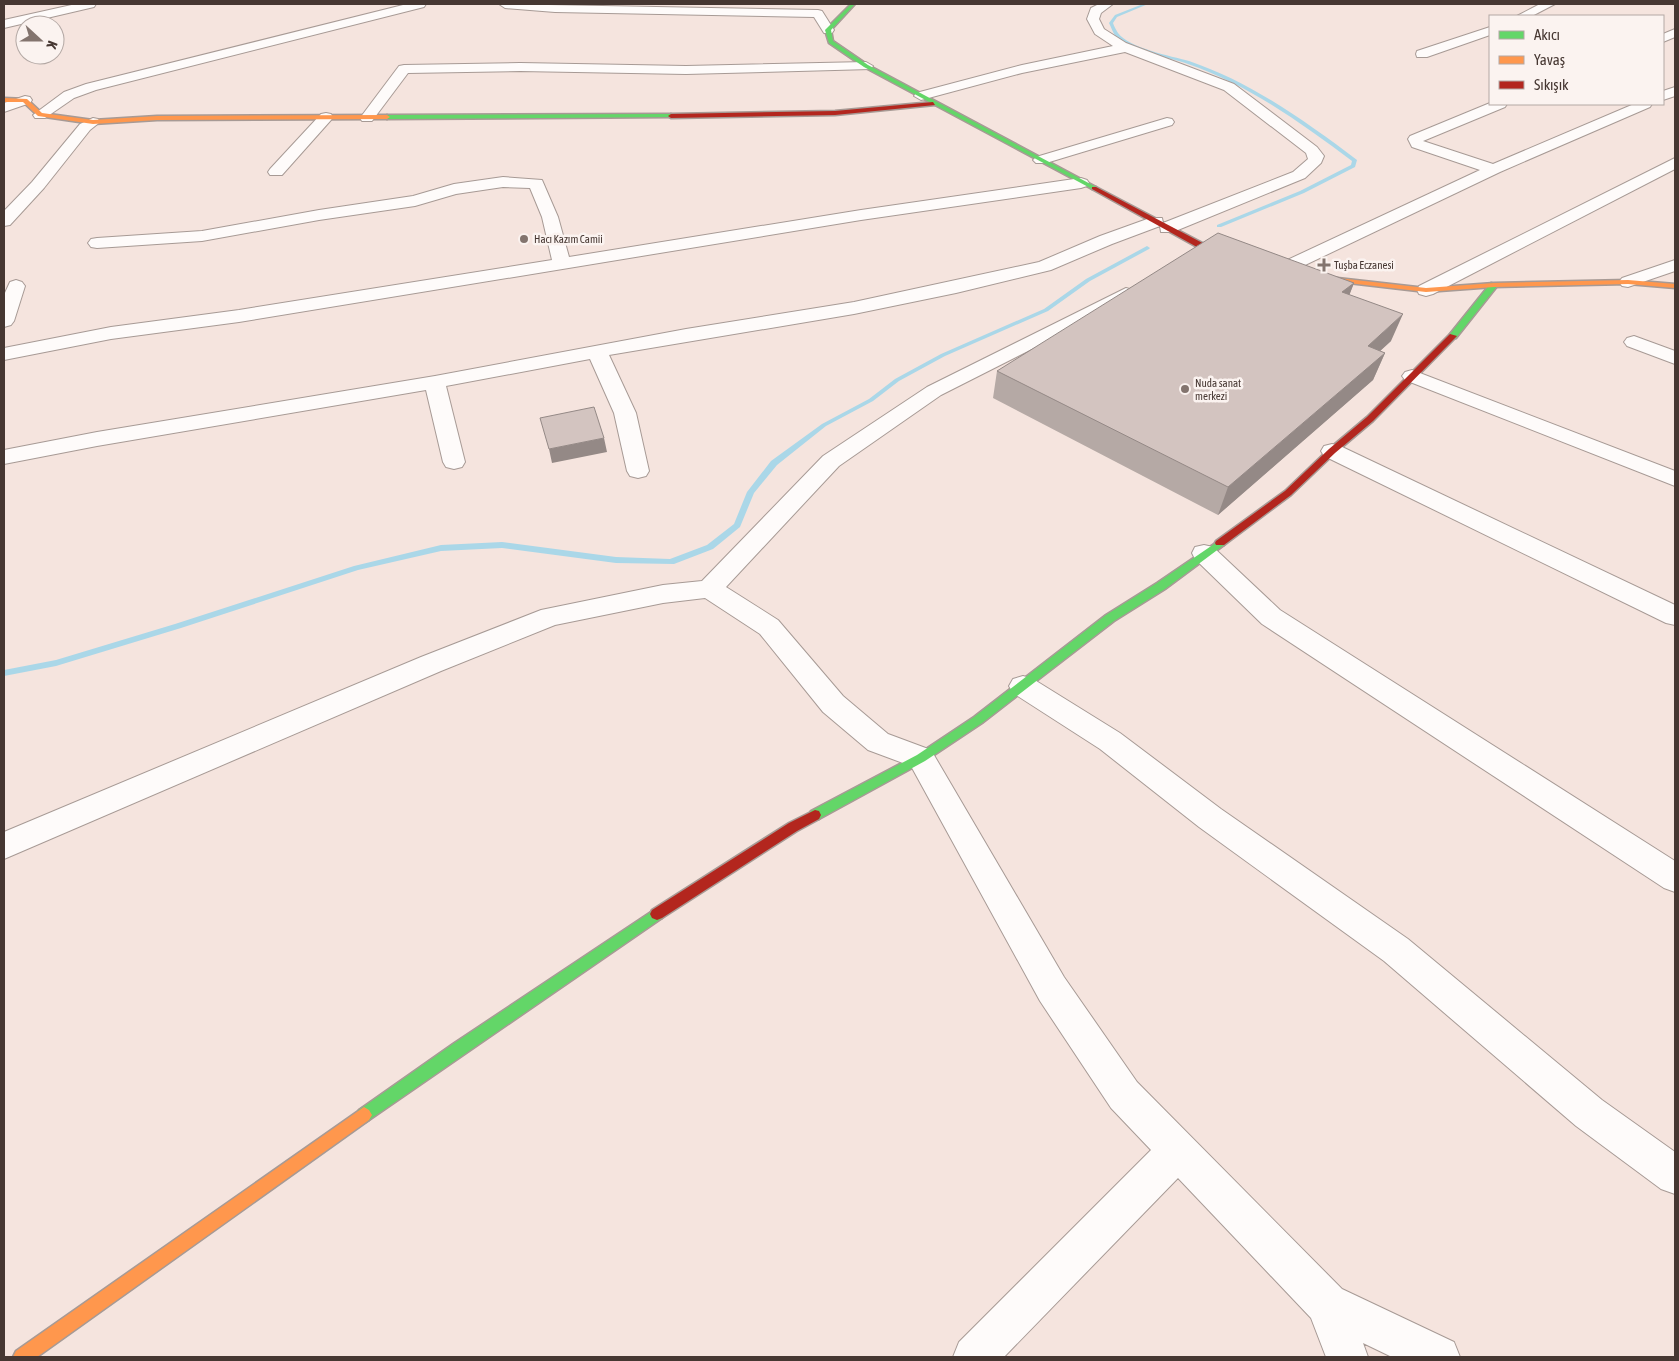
<svg xmlns="http://www.w3.org/2000/svg" width="1679" height="1361" viewBox="0 0 1679 1361" font-family="'Asap Condensed',sans-serif">
<style>
.lines{fill:none;stroke-linecap:round;stroke-linejoin:round}
.stream{fill:#aad7e8;fill-rule:evenodd}
.street-casing{stroke:#a79a95;stroke-width:2}
.fast-casing{stroke:#a79a95;stroke-width:3}
.slow-casing{stroke:#a79a95;stroke-width:3}
.jam-casing{stroke:#a79a95;stroke-width:3}
.street{fill:#fefbfa;fill-rule:evenodd}
.fast{fill:#63d668;fill-rule:evenodd}
.slow{fill:#ff974d;fill-rule:evenodd}
.jam{fill:#b3261e;fill-rule:evenodd}
.wall{fill:#b5a9a5}
.shaded-wall{fill:#948986}
.building{fill:#d3c4c0;stroke:#948986}
.poi-dot{fill:#83746e;stroke:#fbf3f0;stroke-width:2}
.labels{text-anchor:middle;stroke-width:5;stroke-linejoin:round;paint-order:stroke}
.far-poi-label{font-size:11px;fill:#463732;stroke:#fbf3f0;text-anchor:start}
</style>
<rect width="100%" height="100%" fill="#f5e4de"/>
<g class="lines">
<path class="stream" d="M 1143,4 L 1148,4 L 1117,17 L 1113,23 C 1114,26 1116,30 1118,33 C 1129,48 1171,56 1189,61 C 1251,82 1305,121 1357,160 L 1355,167 L 1304,193 L 1221,227 L 1217,227 L 1217,225 L 1300,191 L 1351,165 L 1352,161 C 1301,123 1249,85 1188,64 C 1167,56 1132,53 1116,37 C 1113,33 1111,27 1109,23 L 1115,15 Z
M 1147,246 L 1150,248 L 1149,249 L 1090,281 L 1048,311 L 945,356 L 899,381 L 873,401 L 826,426 L 777,465 L 754,493 L 740,527 L 713,549 L 674,564 L 616,563 L 502,548 L 441,551 L 358,570 L 181,628 L 56,666 L 4,676 L 4,670 L 56,660 L 175,624 L 354,566 L 441,545 L 502,542 L 616,557 L 670,559 L 707,545 L 734,524 L 747,492 L 771,461 L 822,424 L 869,399 L 895,379 L 941,354 L 1044,309 L 1086,279 Z"/>
<g class="street-casing">
<path id="street" d="M 76,4 L 96,4 L 94,7 L 4,28 L 4,20 Z
M 407,4 L 426,4 L 424,7 L 96,90 L 74,98 L 45,118 L 35,118 L 33,115 L 64,92 L 86,84 Z
M 499,4 L 818,10 L 822,11 L 834,30 L 832,33 L 824,33 L 814,17 L 555,12 L 505,8 Z
M 1099,4 L 1113,4 L 1101,13 L 1099,19 L 1104,29 L 1126,43 L 1234,84 L 1317,147 L 1324,156 L 1321,163 L 1305,178 L 1173,232 L 1161,232 L 1160,226 L 1112,244 L 1051,270 L 956,293 L 854,314 L 609,355 L 636,413 L 649,471 L 646,476 L 638,478 L 630,476 L 627,471 L 614,413 L 590,359 L 446,386 L 465,462 L 462,467 L 454,469 L 446,467 L 443,462 L 426,390 L 97,446 L 4,464 L 4,450 L 97,432 L 435,376 L 686,329 L 854,302 L 1039,262 L 1100,236 L 1150,218 L 1162,218 L 1163,223 L 1293,172 L 1308,159 L 1306,153 L 1224,90 L 1125,52 L 1022,73 L 921,100 L 914,96 L 916,93 L 1022,65 L 1113,46 L 1095,34 L 1087,19 L 1091,8 Z
M 1540,4 L 1555,4 L 1532,16 L 1517,16 Z
M 1490,27 L 1490,35 L 1427,57 L 1417,57 L 1416,54 L 1417,51 Z
M 1675,29 L 1675,37 L 1663,42 L 1663,34 Z
M 866,62 L 873,66 L 871,69 L 686,74 L 520,71 L 408,73 L 372,121 L 362,121 L 360,118 L 399,66 L 404,65 L 520,63 L 686,66 Z
M 1675,87 L 1675,96 L 1663,100 L 1663,91 Z
M 25,96 L 30,97 L 32,100 L 30,103 L 4,112 L 4,103 Z
M 1490,103 L 1507,104 L 1505,107 L 1423,141 L 1493,164 L 1634,104 L 1652,104 L 1650,107 L 1500,172 L 1280,277 L 1274,278 L 1268,277 L 1265,273 L 1268,269 L 1480,170 L 1412,147 L 1408,139 L 1410,136 Z
M 326,113 L 331,114 L 333,117 L 331,120 L 282,175 L 270,175 L 268,172 L 270,169 L 321,114 Z
M 93,118 L 98,119 L 100,122 L 90,130 L 44,188 L 10,225 L 4,226 L 4,211 L 32,182 L 80,124 Z
M 1167,118 L 1172,119 L 1174,122 L 1172,125 L 1046,163 L 1036,163 L 1033,160 L 1036,157 Z
M 1675,158 L 1675,169 L 1433,294 L 1426,296 L 1419,294 L 1417,290 L 1419,286 Z
M 503,177 L 542,180 L 558,217 L 569,257 L 861,210 L 1081,178 L 1087,180 L 1089,183 L 1087,186 L 1081,188 L 861,220 L 239,322 L 111,339 L 4,360 L 4,348 L 111,327 L 239,310 L 552,260 L 542,217 L 530,188 L 503,187 L 456,194 L 415,206 L 319,220 L 202,241 L 97,248 L 91,247 L 88,243 L 91,239 L 97,238 L 202,231 L 319,210 L 413,196 L 454,184 Z
M 1675,260 L 1675,271 L 1628,287 L 1622,286 L 1619,282 L 1622,278 Z
M 16,280 L 22,282 L 25,286 L 14,321 L 11,325 L 4,327 L 4,295 L 10,282 Z
M 1126,288 L 1133,290 L 1135,294 L 1133,298 L 941,395 L 839,466 L 726,587 L 778,620 L 843,696 L 888,734 L 931,750 L 1064,977 L 1137,1082 L 1342,1289 L 1454,1342 L 1460,1357 L 1392,1357 L 1363,1343 L 1368,1357 L 1326,1357 L 1311,1318 L 1178,1178 L 1004,1357 L 953,1357 L 959,1342 L 1151,1150 L 1111,1108 L 1040,1001 L 911,766 L 868,750 L 823,712 L 760,634 L 705,598 L 663,603 L 555,625 L 441,671 L 4,859 L 4,832 L 421,657 L 541,610 L 663,585 L 702,581 L 823,456 L 927,387 Z
M 1634,336 L 1675,351 L 1675,364 L 1627,346 L 1624,342 L 1627,338 Z
M 1412,370 L 1675,471 L 1675,486 L 1405,380 L 1402,376 L 1405,372 Z
M 1332,444 L 1340,446 L 1675,605 L 1675,625 L 1666,623 L 1324,456 L 1321,451 L 1324,446 Z
M 1204,545 L 1213,547 L 1280,610 L 1675,861 L 1675,892 L 1664,888 L 1262,624 L 1195,559 L 1192,553 L 1195,547 Z
M 1023,676 L 1033,679 L 1120,733 L 1221,809 L 1408,939 L 1602,1100 L 1675,1152 L 1675,1194 L 1661,1189 L 1576,1126 L 1384,961 L 1199,827 L 1100,749 L 1013,693 L 1009,686 L 1013,679 Z"/>
</g>
<g class="fast-casing">
<path id="fast" d="M 851,4 L 855,4 L 831,30 L 833,41 L 868,65 L 1096,187 L 1096,189 L 1092,189 L 864,67 L 829,43 L 825,30 Z
M 671,114 L 673,115 L 673,117 L 387,119 L 384,117 L 387,115 Z
M 1491,283 L 1498,285 L 1456,338 L 1450,338 L 1450,334 Z
M 1220,540 L 1225,543 L 1224,545 L 1165,589 L 1114,621 L 982,723 L 925,761 L 819,819 L 815,820 L 811,819 L 809,815 L 811,811 L 917,755 L 974,717 L 1106,615 L 1157,583 Z
M 657,908 L 662,910 L 664,914 L 662,918 L 369,1120 L 364,1123 L 359,1120 L 356,1115 L 359,1110 L 453,1044 Z"/>
</g>
<g class="slow-casing">
<path id="slow" d="M 4,98 L 27,99 L 42,113 L 93,120 L 157,116 L 387,115 L 390,117 L 387,119 L 157,120 L 93,124 L 38,116 L 23,102 L 4,102 Z
M 1311,275 L 1426,288 L 1494,283 L 1628,280 L 1675,284 L 1675,288 L 1628,284 L 1494,287 L 1426,292 L 1314,279 L 1310,277 Z
M 364,1107 L 369,1110 L 372,1115 L 369,1120 L 37,1357 L 13,1357 L 16,1351 Z"/>
</g>
<g class="jam-casing">
<path id="jam" d="M 933,102 L 935,105 L 835,115 L 671,118 L 668,116 L 671,114 L 835,111 Z
M 1092,187 L 1096,187 L 1212,248 L 1237,258 L 1233,260 L 1206,252 L 1092,189 Z
M 1450,334 L 1457,336 L 1373,421 L 1335,453 L 1291,495 L 1224,545 L 1216,545 L 1215,543 L 1216,541 L 1285,491 L 1329,449 L 1367,417 Z
M 815,810 L 819,811 L 821,815 L 819,819 L 797,831 L 662,918 L 657,920 L 652,918 L 650,914 L 652,910 L 789,823 Z"/>
</g>
<use href="#street" class="street"/>
<use href="#fast" class="fast"/>
<use href="#slow" class="slow"/>
<use href="#jam" class="jam"/>
</g>
<path class="wall" d="M 1354,283 L 1349,295 L 1391,341 L 1380,351 L 1385,353 L 1373,380 L 1218,515 L 993,398 L 997,371 Z"/>
<path class="shaded-wall" d="M 1354,283 L 1344,309 L 1342,292 Z
M 1403,314 L 1391,341 L 1356,373 L 1368,346 Z
M 1385,353 L 1373,380 L 1218,515 L 1228,487 Z
M 604,438 L 607,452 L 552,463 L 549,449 Z"/>
<path class="building" d="M 1218,233 L 1354,283 L 1342,292 L 1403,314 L 1368,346 L 1385,353 L 1228,487 L 997,371 Z
M 594,407 L 604,438 L 549,449 L 540,418 Z"/>
<g class="poi-dot">
<circle cx="524" cy="239" r="5"/>
<path d="M1321.5 257.5h5v5h5v5h-5v5h-5v-5h-5v-5h5z"/>
<circle cx="1185" cy="389" r="5"/>
</g>
<g class="labels">
<g class="far-poi-label">
<text x="534" y="243">Hacı Kazım Camii</text>
<text x="1334" y="269">Tuşba Eczanesi</text>
<text x="1195" y="387">Nuda sanat<tspan x="1195" dy="13">merkezi</tspan></text>
</g>
</g>
<rect width="1679" height="1361" fill="none" stroke="#463732" stroke-width="10"/>
<rect x="1489" y="15" width="175" height="90" fill="#fbf3f0" stroke="#b3a8a4"/>
<rect x="1499" y="31" width="25" height="8" fill="#63d668" stroke="#b3a8a4"/>
<text x="1534" y="40" font-size="15" fill="#463732">Akıcı</text>
<rect x="1499" y="56" width="25" height="8" fill="#ff974d" stroke="#b3a8a4"/>
<text x="1534" y="65" font-size="15" fill="#463732">Yavaş</text>
<rect x="1499" y="81" width="25" height="8" fill="#b3261e" stroke="#b3a8a4"/>
<text x="1534" y="90" font-size="15" fill="#463732">Sıkışık</text>
<g transform="translate(40 40) rotate(111)"><circle r="24" fill="#fbf3f0" stroke="#b3a8a4"/>
<path d="M0-4L9 19L0 12L-9 19Z" fill="#83746e"/>
<text y="-8" font-size="14" font-weight="bold" text-anchor="middle" fill="#463732">K</text>
</g>
</svg>
